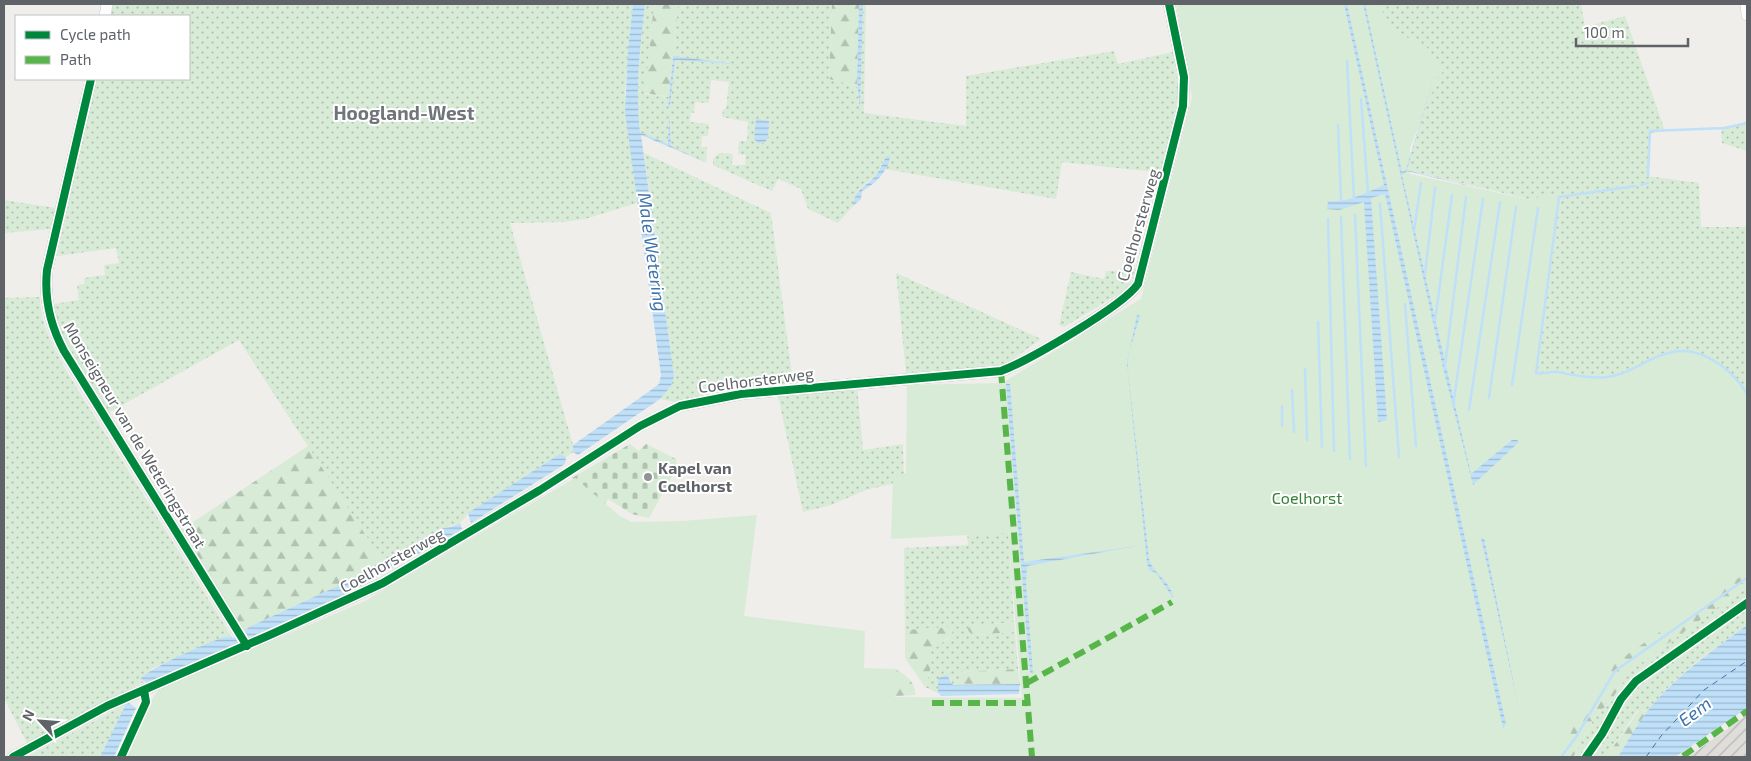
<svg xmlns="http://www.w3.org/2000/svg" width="1751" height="761" viewBox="0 0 1751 761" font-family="'Exo 2',sans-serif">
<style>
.industrial{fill:url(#industrial-furrows)}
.grass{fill:url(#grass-dots)}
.forest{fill:url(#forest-firs)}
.cemetery{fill:url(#cemetery-stones)}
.green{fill:#d8ebd6}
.water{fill:url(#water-rules)}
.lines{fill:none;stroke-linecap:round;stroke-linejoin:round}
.stream{stroke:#bfe0f9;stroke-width:2.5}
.ferry{stroke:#4174aa;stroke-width:1;stroke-dasharray:6 5;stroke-linecap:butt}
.minor-casing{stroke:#cbcccc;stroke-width:12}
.minor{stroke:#fdfcfc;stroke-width:11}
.quiet{stroke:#58b549;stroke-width:6;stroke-dasharray:12 6;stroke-linecap:butt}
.cycleway-casing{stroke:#fff;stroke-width:11}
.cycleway{stroke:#00873e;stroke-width:8}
.poi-dot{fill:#919496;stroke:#fff;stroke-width:2}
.labels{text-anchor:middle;stroke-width:4;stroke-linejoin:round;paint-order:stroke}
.street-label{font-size:16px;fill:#5f6368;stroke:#fff}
.poi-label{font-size:16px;font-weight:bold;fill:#5f6368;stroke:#fff;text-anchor:start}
.park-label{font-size:16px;fill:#348238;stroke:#fff}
.water-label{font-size:18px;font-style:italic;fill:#4174aa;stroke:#fff}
.quarter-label{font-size:19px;font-weight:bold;fill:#70757a;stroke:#fff}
</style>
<defs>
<pattern id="industrial-furrows" width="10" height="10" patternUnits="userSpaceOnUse" patternTransform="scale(1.25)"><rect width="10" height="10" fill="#dfddda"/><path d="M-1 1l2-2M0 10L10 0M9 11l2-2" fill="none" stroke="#b8b7b5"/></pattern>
<pattern id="grass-dots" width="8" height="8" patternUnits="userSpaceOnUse" patternTransform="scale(1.25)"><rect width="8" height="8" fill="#d8ebd6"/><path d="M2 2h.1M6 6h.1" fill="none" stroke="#b2c2b1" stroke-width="1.8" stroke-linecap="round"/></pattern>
<pattern id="forest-firs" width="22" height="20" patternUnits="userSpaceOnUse" patternTransform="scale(1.25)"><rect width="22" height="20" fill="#d8ebd6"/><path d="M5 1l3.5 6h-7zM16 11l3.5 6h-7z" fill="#b2c2b1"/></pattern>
<pattern id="cemetery-stones" width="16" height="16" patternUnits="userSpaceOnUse" patternTransform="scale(1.25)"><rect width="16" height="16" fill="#d8ebd6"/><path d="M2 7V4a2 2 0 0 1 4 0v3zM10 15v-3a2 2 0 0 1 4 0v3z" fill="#b2c2b1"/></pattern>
<pattern id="water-rules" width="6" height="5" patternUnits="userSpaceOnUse" patternTransform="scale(1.25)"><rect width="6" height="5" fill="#bfe0f9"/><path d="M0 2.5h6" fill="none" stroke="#9eb9cd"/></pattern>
</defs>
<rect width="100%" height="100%" fill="#efeeea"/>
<path class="industrial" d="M 1747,715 L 1747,757 L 1688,757 L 1698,750 Z"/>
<path class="grass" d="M 112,4 L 633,4 L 625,94 L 637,203 L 585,219 L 564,222 L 510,223 L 573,445 L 573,452 L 566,457 L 560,455 L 468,513 C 462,525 453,525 442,528 L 383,562 L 239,340 L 108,413 C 88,380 58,343 54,304 L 79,300 L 77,285 L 84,284 L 84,278 L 105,275 L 104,265 L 119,263 L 116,248 L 57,256 L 96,79 L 189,79 L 189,16 L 109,16 Z
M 645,4 L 654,4 L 645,94 L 669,97 L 668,107 L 670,107 L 675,60 L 743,65 L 673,57 L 678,4 L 832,4 L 829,79 L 857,86 L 860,112 L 863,4 L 866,4 L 864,113 L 966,126 L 966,76 L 1114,51 L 1118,64 L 1173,52 L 1178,83 L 1178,99 L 1161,170 L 1155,172 L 1062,162 L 1056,199 L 885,169 L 887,167 L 884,159 L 877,174 L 858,190 L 853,206 L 838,223 L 808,209 L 801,189 L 778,179 L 772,191 L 763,187 L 775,162 L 762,187 L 713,165 L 713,159 L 719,153 L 733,154 L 732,165 L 745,165 L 746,155 L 738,154 L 739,141 L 747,141 L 748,122 L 722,117 L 723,109 L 726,109 L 729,82 L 711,80 L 709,103 L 695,102 L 694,113 L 691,112 L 690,122 L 709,124 L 708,136 L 702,136 L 701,147 L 707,147 L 706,163 L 671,146 L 669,112 L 668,145 L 640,132 C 635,89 640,47 645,4 Z
M 1374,4 L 1581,4 L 1585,27 L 1625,16 L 1665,131 L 1651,133 L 1647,176 L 1699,183 L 1701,227 L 1747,227 L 1747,561 L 1531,708 L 1528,199 L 1407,170 L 1437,67 L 1401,38 Z
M 1747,123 L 1747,151 L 1722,143 L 1721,127 Z
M 644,153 L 771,213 L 793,383 L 726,389 L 676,402 L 660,399 L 671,386 L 674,376 Z
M 4,200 L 56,208 L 50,229 L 4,233 Z
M 1124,266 L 1136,269 L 1130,284 L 1122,292 L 1064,327 L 1059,325 L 1071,272 L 1104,279 L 1106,271 L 1117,271 Z
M 896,273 L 1041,339 L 1009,362 L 992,368 L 906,373 Z
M 40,297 C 40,325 54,347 67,372 L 232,637 L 227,636 L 151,669 L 142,681 L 144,682 L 27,743 L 4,698 L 4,298 Z
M 857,386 L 863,450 L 903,444 L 904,481 L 866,490 L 831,505 L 803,512 L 778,396 Z
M 1008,529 L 1014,622 L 970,626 L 972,635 L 1015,632 L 1018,669 L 960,672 L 959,685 L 953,685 L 950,678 L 938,678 L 939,694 L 925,687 L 930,670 L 930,647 L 950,638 L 950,627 L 905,630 L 904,548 L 968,545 L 967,531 Z
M 1747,586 L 1747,625 C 1712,651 1671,677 1647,713 L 1644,710 L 1637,711 L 1606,757 L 1573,757 L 1596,715 L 1610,702 L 1630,671 Z
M 126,704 L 100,757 L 27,757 Z"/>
<path class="forest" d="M 654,4 L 678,4 L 669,97 L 645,93 Z
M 832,4 L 859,4 L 857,86 L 829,79 Z
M 308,446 L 383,562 L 344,583 L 249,627 L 244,634 L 181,530 Z
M 1747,561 L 1747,586 L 1630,671 L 1610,702 L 1596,715 L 1573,757 L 1539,757 L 1599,668 Z
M 1014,622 L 1015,632 L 972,635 L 968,630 L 969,626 Z
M 950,627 L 953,629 L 952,636 L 944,640 L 941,646 L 930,647 L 930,670 L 925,687 L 905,658 L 905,630 Z
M 892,669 C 904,671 917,684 915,695 L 894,696 Z
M 1018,669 L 1020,684 L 959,685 L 959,672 Z
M 1640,709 L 1647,713 L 1618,757 L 1606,757 Z"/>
<path class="cemetery" d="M 630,444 L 639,451 L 646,444 L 676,459 L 677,467 L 649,518 L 632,514 L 608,499 L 605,504 L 572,478 Z"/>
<path class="green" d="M 1176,4 L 1377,4 L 1397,33 L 1426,46 L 1444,71 L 1439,76 L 1410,148 L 1410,174 L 1526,199 L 1560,194 L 1534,376 C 1561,366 1583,381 1610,376 C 1628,373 1647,360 1664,354 C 1698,341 1730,366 1747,394 L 1747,572 L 1615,663 L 1598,699 L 1592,699 C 1575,713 1572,740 1557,757 L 127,757 L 151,701 L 158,690 L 365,601 L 575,478 L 620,516 L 631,522 L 682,521 L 757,515 L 744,616 L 865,631 L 864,668 L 896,669 L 895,697 L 1022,698 L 1008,533 L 891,539 L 893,478 L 906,473 L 907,385 L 1002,383 L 1141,299 L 1192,97 Z"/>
<path class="water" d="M 633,4 L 645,4 C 640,47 635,89 640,132 L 668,144 L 669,112 L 671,146 L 705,162 L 641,135 L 674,376 L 671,386 L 660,399 L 578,455 L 573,452 L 573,445 L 651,390 L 659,384 L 661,375 L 625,112 L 628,51 Z
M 859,4 L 863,5 L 860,112 L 857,81 Z
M 1344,4 L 1347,4 L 1506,724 L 1503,728 L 1385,194 L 1371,198 L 1387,420 L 1378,422 L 1364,202 L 1339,210 L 1327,209 L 1328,201 C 1347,203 1366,193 1384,185 Z
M 1363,4 L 1365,4 L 1402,172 L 1406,170 L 1436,70 L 1407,170 L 1506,195 L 1407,171 L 1402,175 L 1471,474 L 1512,440 L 1517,440 L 1519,442 L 1473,485 L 1443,368 Z
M 673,57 L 673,56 L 743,65 L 675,60 L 670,107 L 668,108 Z
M 756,119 L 769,121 L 768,138 L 764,143 L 758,143 L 754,139 Z
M 890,156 C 889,171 874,185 862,191 L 861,199 L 853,206 C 855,188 865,188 876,175 C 880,170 882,163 886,157 Z
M 1137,315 L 1140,316 L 1128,356 L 1128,371 L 1149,559 C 1153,574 1172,582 1173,598 L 1156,573 L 1149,570 L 1147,563 L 1127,363 Z
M 1006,384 L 1010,384 L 1024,562 L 1137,546 L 1027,566 L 1026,582 L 1033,674 L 1030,672 Z
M 560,454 L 566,457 L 565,464 L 471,523 L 468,513 Z
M 460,523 L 462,529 L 345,595 L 147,683 L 141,679 C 145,670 213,640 225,637 C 229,636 233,637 237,639 L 249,627 L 344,583 L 442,528 L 451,527 Z
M 1481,538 L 1484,538 L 1519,709 Z
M 1747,625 L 1747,708 L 1675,757 L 1618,757 C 1629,739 1640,719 1655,702 C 1681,672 1715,649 1747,625 Z
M 947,675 L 953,685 L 1020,684 L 1019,694 L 941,696 L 938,692 L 938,678 Z
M 129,703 L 136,708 L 114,757 L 100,757 L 126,704 Z"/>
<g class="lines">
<path class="stream" d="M 1347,61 L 1354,198
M 1361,99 L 1368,192
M 1338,125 L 1341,200
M 1648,176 L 1650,131 L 1725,128 L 1747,123
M 1641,185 L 1648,183
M 1635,186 L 1559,197 L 1536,373 C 1542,375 1550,371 1558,372 C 1573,375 1591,379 1607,377 C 1629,375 1647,358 1668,353 C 1699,344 1732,368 1747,394
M 1380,204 L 1399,457
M 1355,215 L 1366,466
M 1341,217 L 1350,459
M 1328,219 L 1334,451
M 1414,231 L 1421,183
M 1425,274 L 1435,188
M 1405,304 L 1416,446
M 1435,321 L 1452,195
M 1318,322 L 1322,447
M 1445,366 L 1466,197
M 1305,369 L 1307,440
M 1512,385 L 1538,208
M 1292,390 L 1294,432
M 1489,398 L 1516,207
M 1453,406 L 1483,199
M 1469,410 L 1500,202
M 1282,426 L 1282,406
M 1561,757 L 1576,737 L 1615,671 L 1747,578"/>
<path class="ferry" d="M 1646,757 L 1661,736 L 1704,690 L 1747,661"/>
<g class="minor-casing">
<path id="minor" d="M 1746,4 L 1747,15
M 105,16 L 107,4
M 91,79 L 47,270 C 44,299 50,325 64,351 L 247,646
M 13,757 L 107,706 L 272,634 L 383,583 L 540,490 L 640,426 L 680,406 L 741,394 L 1001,371 C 1028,361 1123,306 1138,284 L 1183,106 L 1184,77 L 1169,4"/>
</g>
<use href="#minor" class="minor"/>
<path class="quiet" d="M 1001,371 L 1032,757
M 1027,683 L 1172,602
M 932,703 L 1027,703
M 1683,756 L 1747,711"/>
<g class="cycleway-casing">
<path id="cycleway" d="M 91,79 L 47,270 C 44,299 50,325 64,351 L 247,646
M 13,757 L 107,706 L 272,634 L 383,583 L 540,490 L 640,426 L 680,406 L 741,394 L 1001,371 C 1028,361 1123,306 1138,284 L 1183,106 L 1184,77 L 1169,4
M 121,757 L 146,702 L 144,690
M 1586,757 L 1602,734 L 1621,699 L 1636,681 L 1747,603"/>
</g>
<use href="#cycleway" class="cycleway"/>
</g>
<circle class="poi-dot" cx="648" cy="477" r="5"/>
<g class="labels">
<g class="street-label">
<text transform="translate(1138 225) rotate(-74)" y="6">Coelhorsterweg</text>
<text transform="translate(756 380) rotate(-7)" y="6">Coelhorsterweg</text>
<text transform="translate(135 435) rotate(59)" y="6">Monseigneur van de Weteringstraat</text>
<text transform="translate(392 560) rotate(-29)" y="6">Coelhorsterweg</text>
</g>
<g class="poi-label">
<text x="658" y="474">Kapel van<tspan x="658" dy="18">Coelhorst</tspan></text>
</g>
<g class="park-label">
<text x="1307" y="504">Coelhorst</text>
</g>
<g class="water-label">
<text transform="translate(652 252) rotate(82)" y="6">Male Wetering</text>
<text transform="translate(1695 712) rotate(-37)" y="6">Eem</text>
</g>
<g class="quarter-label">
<text x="404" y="120">Hoogland-West</text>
</g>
</g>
<rect width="1751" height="761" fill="none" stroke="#5f6368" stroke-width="10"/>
<rect x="15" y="15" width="175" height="65" fill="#ffffff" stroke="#bfc1c3"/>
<rect x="25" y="31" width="25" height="8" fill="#00873e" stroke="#bfc1c3"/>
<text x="60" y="40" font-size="15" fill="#5f6368">Cycle path</text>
<rect x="25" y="56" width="25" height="8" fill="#58b549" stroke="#bfc1c3"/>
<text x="60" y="65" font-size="15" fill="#5f6368">Path</text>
<g transform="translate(40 721) rotate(296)" stroke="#ffffff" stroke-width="4" paint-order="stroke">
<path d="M0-4L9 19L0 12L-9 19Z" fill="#5f6368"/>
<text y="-8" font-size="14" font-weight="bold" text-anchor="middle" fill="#5f6368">N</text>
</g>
<path d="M1576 38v8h112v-8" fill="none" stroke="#5f6368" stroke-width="2.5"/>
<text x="1584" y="38" font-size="15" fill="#5f6368" stroke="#ffffff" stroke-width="4" paint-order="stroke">100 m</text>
</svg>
